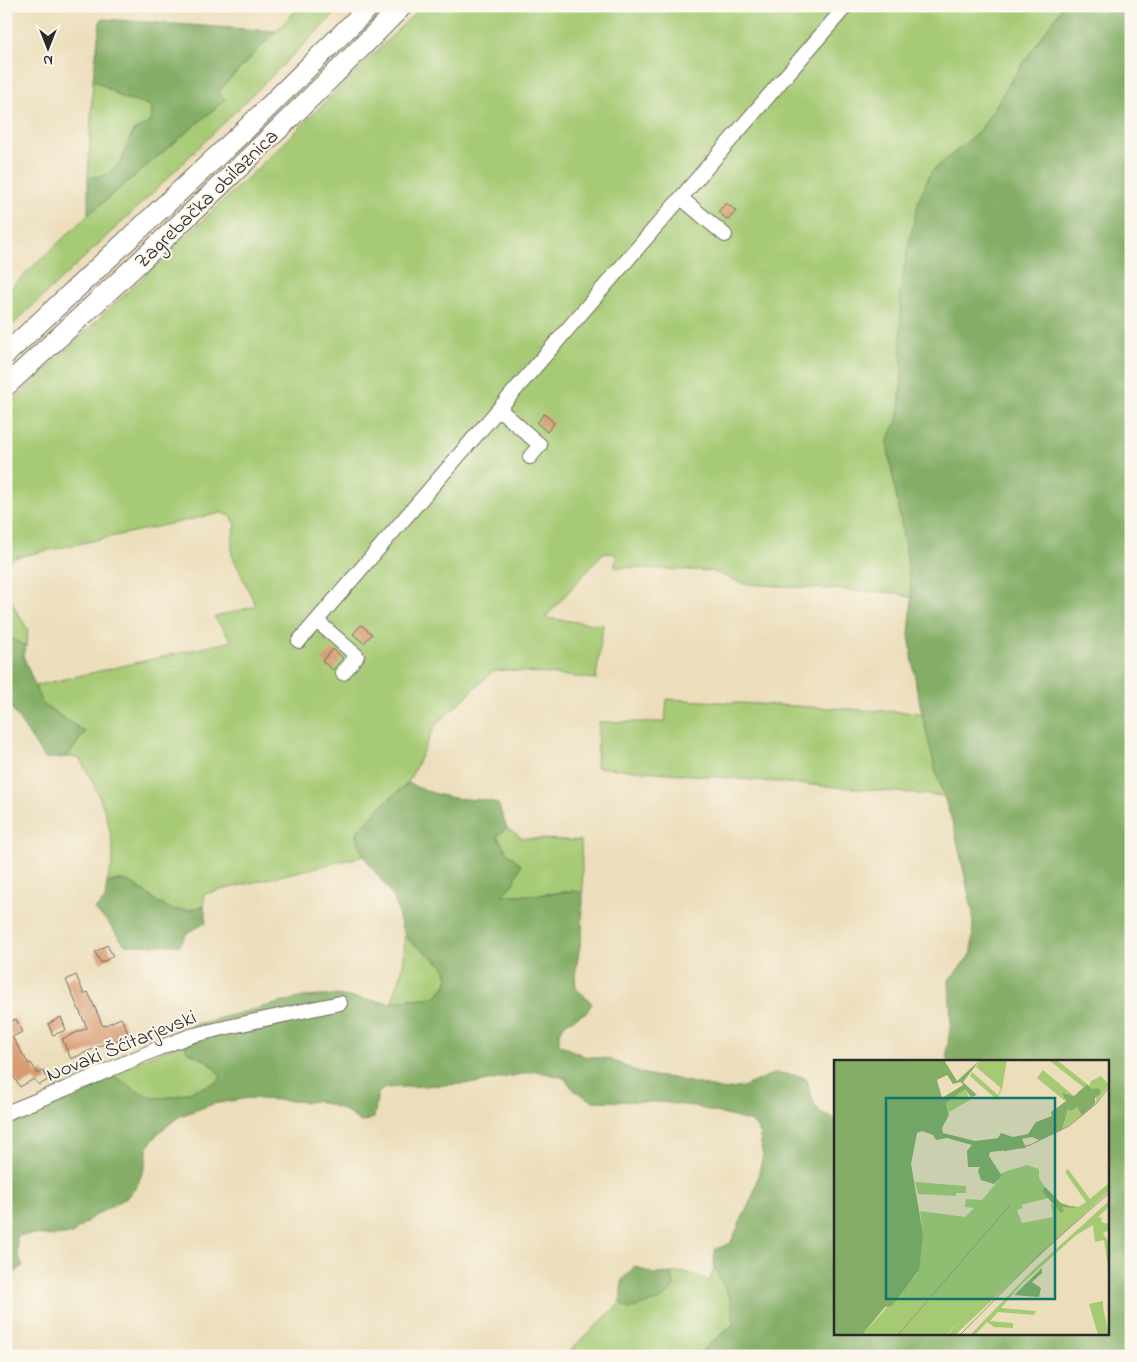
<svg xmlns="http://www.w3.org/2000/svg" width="1137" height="1362" viewBox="0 0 1137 1362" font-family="'Indie Flower',sans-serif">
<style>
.green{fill:#a6ca74;stroke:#687a50}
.forest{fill:#84ae66;stroke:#586c48}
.building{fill:#d89c73}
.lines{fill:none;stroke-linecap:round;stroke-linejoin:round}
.minor-casing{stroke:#6f6a5d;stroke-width:16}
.highway-casing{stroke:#6f6a5d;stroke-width:22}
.minor{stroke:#fff;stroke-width:14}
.highway{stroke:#fff;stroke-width:20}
.labels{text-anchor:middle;stroke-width:4;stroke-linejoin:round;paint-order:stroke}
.street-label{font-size:21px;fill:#2b2b2b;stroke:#fbf7ec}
.inset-road{fill:none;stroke:#9f9681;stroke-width:1}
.view{fill:#0f766e;fill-opacity:0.15;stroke:#0f766e;stroke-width:2.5}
.inset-edge{fill:none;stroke:#2b2b2b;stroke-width:2.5}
</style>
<rect width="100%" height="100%" fill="#fbf7ec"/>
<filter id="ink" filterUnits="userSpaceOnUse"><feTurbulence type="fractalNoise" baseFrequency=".02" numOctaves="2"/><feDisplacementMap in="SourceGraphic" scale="10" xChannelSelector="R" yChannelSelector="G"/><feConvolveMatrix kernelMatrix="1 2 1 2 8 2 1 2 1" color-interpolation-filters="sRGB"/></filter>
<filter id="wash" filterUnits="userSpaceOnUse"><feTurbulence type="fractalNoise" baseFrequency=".0096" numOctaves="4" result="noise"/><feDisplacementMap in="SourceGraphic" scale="20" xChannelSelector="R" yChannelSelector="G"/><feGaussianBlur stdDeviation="1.12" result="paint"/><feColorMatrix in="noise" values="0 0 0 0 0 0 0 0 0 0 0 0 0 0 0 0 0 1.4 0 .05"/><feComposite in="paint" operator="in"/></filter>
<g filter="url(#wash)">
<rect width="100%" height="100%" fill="#ecdebb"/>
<path class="green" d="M 300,6 L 343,6 L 141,204 L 6,331 L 6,292 L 88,215 L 225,100 L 218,92 Z
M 422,6 L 1063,6 L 1011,81 L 980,131 L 931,172 L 902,374 L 899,417 L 887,443 L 907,557 L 912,598 L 897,593 L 744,584 L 712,571 L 615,567 L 616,554 L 603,553 L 545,618 L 603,625 L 596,679 L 507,670 L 493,671 L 435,726 L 408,783 L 382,805 L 358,831 L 356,836 L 364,856 L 204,894 L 204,906 C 194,909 183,912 173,910 C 154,905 142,884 123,880 C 118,879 112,882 107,883 C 109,874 113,864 113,856 C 112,821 97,787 79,758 L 67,757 L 85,732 L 42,704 L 34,686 L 232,641 L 214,617 L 256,606 L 232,555 L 232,539 L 236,525 L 231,516 L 221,513 L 13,558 C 1,568 8,593 14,606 C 17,614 24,622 28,630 L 26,646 C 18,643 13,638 6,636 L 6,407 L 283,144 Z
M 93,79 L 123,98 L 144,103 L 151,107 L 152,115 L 149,123 L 133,131 L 120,164 L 107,175 L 88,178 Z
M 667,699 L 922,713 L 936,772 L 944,796 L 596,767 L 599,722 L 665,722 Z
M 507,828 L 522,838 L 581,841 L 583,893 L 573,891 L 538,895 L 502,895 L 521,865 L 506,851 L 497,836 Z
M 404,935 L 414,945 L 444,966 L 448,977 L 445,986 L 435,997 L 410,999 L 391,1003 C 401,976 406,964 404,935 Z
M 184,1042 L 187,1051 L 209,1062 L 221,1076 L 218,1082 L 174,1097 L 153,1098 L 137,1091 L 119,1079 L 105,1075 Z
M 714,1266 L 730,1299 L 734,1324 L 695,1356 L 567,1356 L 572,1349 L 620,1303 L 629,1309 L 675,1287 L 671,1273 L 686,1272 L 710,1281 Z"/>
<path class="forest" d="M 1063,6 L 1131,6 L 1131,1356 L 695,1356 L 734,1324 L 730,1299 L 714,1266 L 715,1249 L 730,1244 L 753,1195 L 763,1156 L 759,1131 L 752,1122 L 693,1106 L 660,1102 L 593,1101 L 575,1091 L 564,1078 L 536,1071 L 478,1083 L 385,1088 L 378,1093 L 374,1118 L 361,1122 L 342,1109 L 317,1101 L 307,1102 L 248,1098 L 213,1104 L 180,1116 L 157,1134 L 148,1146 L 145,1166 L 136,1188 L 127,1197 L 91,1218 L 72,1234 L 54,1236 L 32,1234 L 17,1236 L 17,1252 L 23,1266 L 6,1280 L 6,1118 L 105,1075 L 119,1079 L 137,1091 L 153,1098 L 174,1097 L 218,1082 L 221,1076 L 209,1062 L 187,1051 L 182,1037 L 192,1025 L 303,997 L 335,995 L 391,1003 L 410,999 L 435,997 C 438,993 443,990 446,986 C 457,963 417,950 406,936 C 399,928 399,908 393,897 C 384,880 353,851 358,831 L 382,805 L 408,783 C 425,791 444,798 464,799 C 478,800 484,798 498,804 L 507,828 L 497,836 L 506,851 L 521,865 L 514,883 L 502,895 L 538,895 L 573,891 L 583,893 L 582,934 L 575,975 L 576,988 L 592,1003 L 587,1012 L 566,1023 L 559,1032 L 559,1044 L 584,1056 L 609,1059 L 636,1071 L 652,1076 L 672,1078 L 725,1090 L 743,1087 L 775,1073 L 801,1076 L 806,1079 L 815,1106 L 823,1114 L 836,1119 L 836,1333 L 1108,1333 L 1108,1061 L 948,1061 L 947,1050 L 951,1022 L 949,980 L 972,953 L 973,913 L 954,827 L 936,772 L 917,691 L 909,635 L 912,598 L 907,557 L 887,443 L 899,417 L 902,374 L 900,296 L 907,251 L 919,199 L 931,172 L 980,131 L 1011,81 Z
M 102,19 L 276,31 L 218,91 L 225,100 L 88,215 L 88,178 L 107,175 L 120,164 L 134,131 L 149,123 L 152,115 L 151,107 L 144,103 L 123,98 L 93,79 L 100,22 Z
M 6,636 L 26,646 L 23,655 L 42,704 L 85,732 L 67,757 L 45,759 L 6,700 Z
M 122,880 L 133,884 L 159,903 L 174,910 L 189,910 L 204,906 L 206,923 L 187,933 L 180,945 L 125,945 L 106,920 L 94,910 L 105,899 L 107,883 Z
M 635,1266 L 653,1274 L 671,1273 L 675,1287 L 661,1300 L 629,1309 L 620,1303 L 622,1280 Z"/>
<g id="blocks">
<path class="building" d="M 726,203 L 736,211 L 728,220 L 718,212 Z
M 544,414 L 554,423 L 547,432 L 537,423 Z
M 361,625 L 372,634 L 364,643 L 353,634 Z
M 333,649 L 343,658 L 333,670 L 322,661 Z
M 107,945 L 113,956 L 101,963 L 95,952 Z
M 76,975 L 84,994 L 88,992 L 103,1026 L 121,1018 L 129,1034 L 105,1046 L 104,1044 L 71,1059 L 62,1039 L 87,1028 L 66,980 Z
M 61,1017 L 66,1030 L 53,1035 L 48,1024 Z
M 16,1019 L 22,1032 L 12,1037 L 29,1064 L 31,1063 L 38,1074 L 43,1071 L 48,1080 L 39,1085 L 34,1079 L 20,1087 L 6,1065 L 6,1023 Z"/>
</g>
</g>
<g filter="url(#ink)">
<use href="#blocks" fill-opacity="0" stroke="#6f6a5d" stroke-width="1"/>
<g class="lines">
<g class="minor-casing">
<path id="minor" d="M 681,198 L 725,235
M 499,409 L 540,445 L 530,457
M 317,621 L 357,656 L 343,673
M 299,641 L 846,6
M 6,1113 L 65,1089 L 164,1046 L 190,1036 L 228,1027 L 340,1003"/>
</g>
<g class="highway-casing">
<path id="highway" d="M 6,354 L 246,129 L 370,6
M 6,386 C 141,262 274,137 402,6"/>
</g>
<use href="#minor" class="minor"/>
<use href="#highway" class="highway"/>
</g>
</g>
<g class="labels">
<g class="street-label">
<text transform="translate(206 198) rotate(-44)" y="7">Zagrebačka obilaznica</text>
<text transform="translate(121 1045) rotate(-22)" y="7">Novaki Šćitarjevski</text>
</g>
</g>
<g transform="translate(834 1060)">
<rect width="275" height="275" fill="#ecdebb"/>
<path d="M 146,0 L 173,0 L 168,29 L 163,40 L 136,16 L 138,12 L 164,35 L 167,28 L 142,7 ZM 223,0 L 253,24 L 249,27 L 216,1 ZM 209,10 L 240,36 L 231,34 L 231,41 L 203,18 ZM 267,16 L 275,25 L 261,44 L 265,28 L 259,30 L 255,26 L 257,21 ZM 131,28 L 136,40 L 115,52 L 112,43 ZM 239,47 L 243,47 L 248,56 L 228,70 L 234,49 L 238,51 ZM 193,105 L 205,109 L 205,118 L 211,127 L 208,131 L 215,138 L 187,145 L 189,148 L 183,150 L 188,163 L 219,157 L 217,144 L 238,147 L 237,145 L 244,147 L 252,142 L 231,112 L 234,109 L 256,139 L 275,123 L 275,131 L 121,275 L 113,275 L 128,259 L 112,275 L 28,275 L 83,214 L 89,174 L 86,151 L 131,157 L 140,148 L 131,147 L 132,139 L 148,140 L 168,116 L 167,113 ZM 81,122 L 132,126 L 132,133 L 122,133 L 122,136 L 84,134 ZM 275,141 L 275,147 L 264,157 L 268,158 L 267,162 L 275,164 L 275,170 L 269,173 L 275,183 L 275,213 L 270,180 L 261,182 L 259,165 L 241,176 L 188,224 L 167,248 L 202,251 L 200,255 L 164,252 L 156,261 L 179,263 L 179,268 L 160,267 L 153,262 L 141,275 L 136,275 L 200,209 ZM 269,241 L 269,247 L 275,275 L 264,275 L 255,244 Z" fill="#a6ca74"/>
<path d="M 0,0 L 110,0 L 123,21 L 146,0 L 129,22 L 143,35 L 137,37 L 131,29 L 112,43 L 115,55 L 108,68 L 109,73 L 141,81 L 164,78 L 167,73 L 179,77 L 194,74 L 202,62 L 218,56 L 217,52 L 232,41 L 228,33 L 240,36 L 253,24 L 258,29 L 265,28 L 267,33 L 261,38 L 261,44 L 248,56 L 243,47 L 237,51 L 234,49 L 228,70 L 205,80 L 198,77 L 188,79 L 192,88 L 156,92 L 155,96 L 168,116 L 160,124 L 147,120 L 144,111 L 146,107 L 134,107 L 133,91 L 138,85 L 113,78 L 102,80 L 99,75 L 88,71 L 83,73 L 77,104 L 89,174 L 85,210 L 58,246 L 51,247 L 28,275 L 0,275 ZM 113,15 L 119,24 L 127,22 L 129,25 L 108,38 L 103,20 ZM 211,127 L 227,143 L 242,148 L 228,147 L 230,151 L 227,153 L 208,131 ZM 208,208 L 208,213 L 198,222 L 207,228 L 205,237 L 180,235 Z" fill="#84ae66" fill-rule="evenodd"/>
<path class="inset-road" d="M 170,91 L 196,85 L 235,66 L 262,44 L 275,27M 64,275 L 176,145M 126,275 L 206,194 L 275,133"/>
<path class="view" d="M 52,38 L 221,38 L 221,239 L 52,239 Z"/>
<rect width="275" height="275" class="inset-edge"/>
</g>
<rect width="1137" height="1362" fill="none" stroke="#fbf7ec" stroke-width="25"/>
<g transform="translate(48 48) rotate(180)" stroke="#fbf7ec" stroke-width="4" paint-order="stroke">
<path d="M0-4L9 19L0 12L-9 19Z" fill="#2b2b2b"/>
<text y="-8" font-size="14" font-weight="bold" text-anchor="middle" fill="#2b2b2b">N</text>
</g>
</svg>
